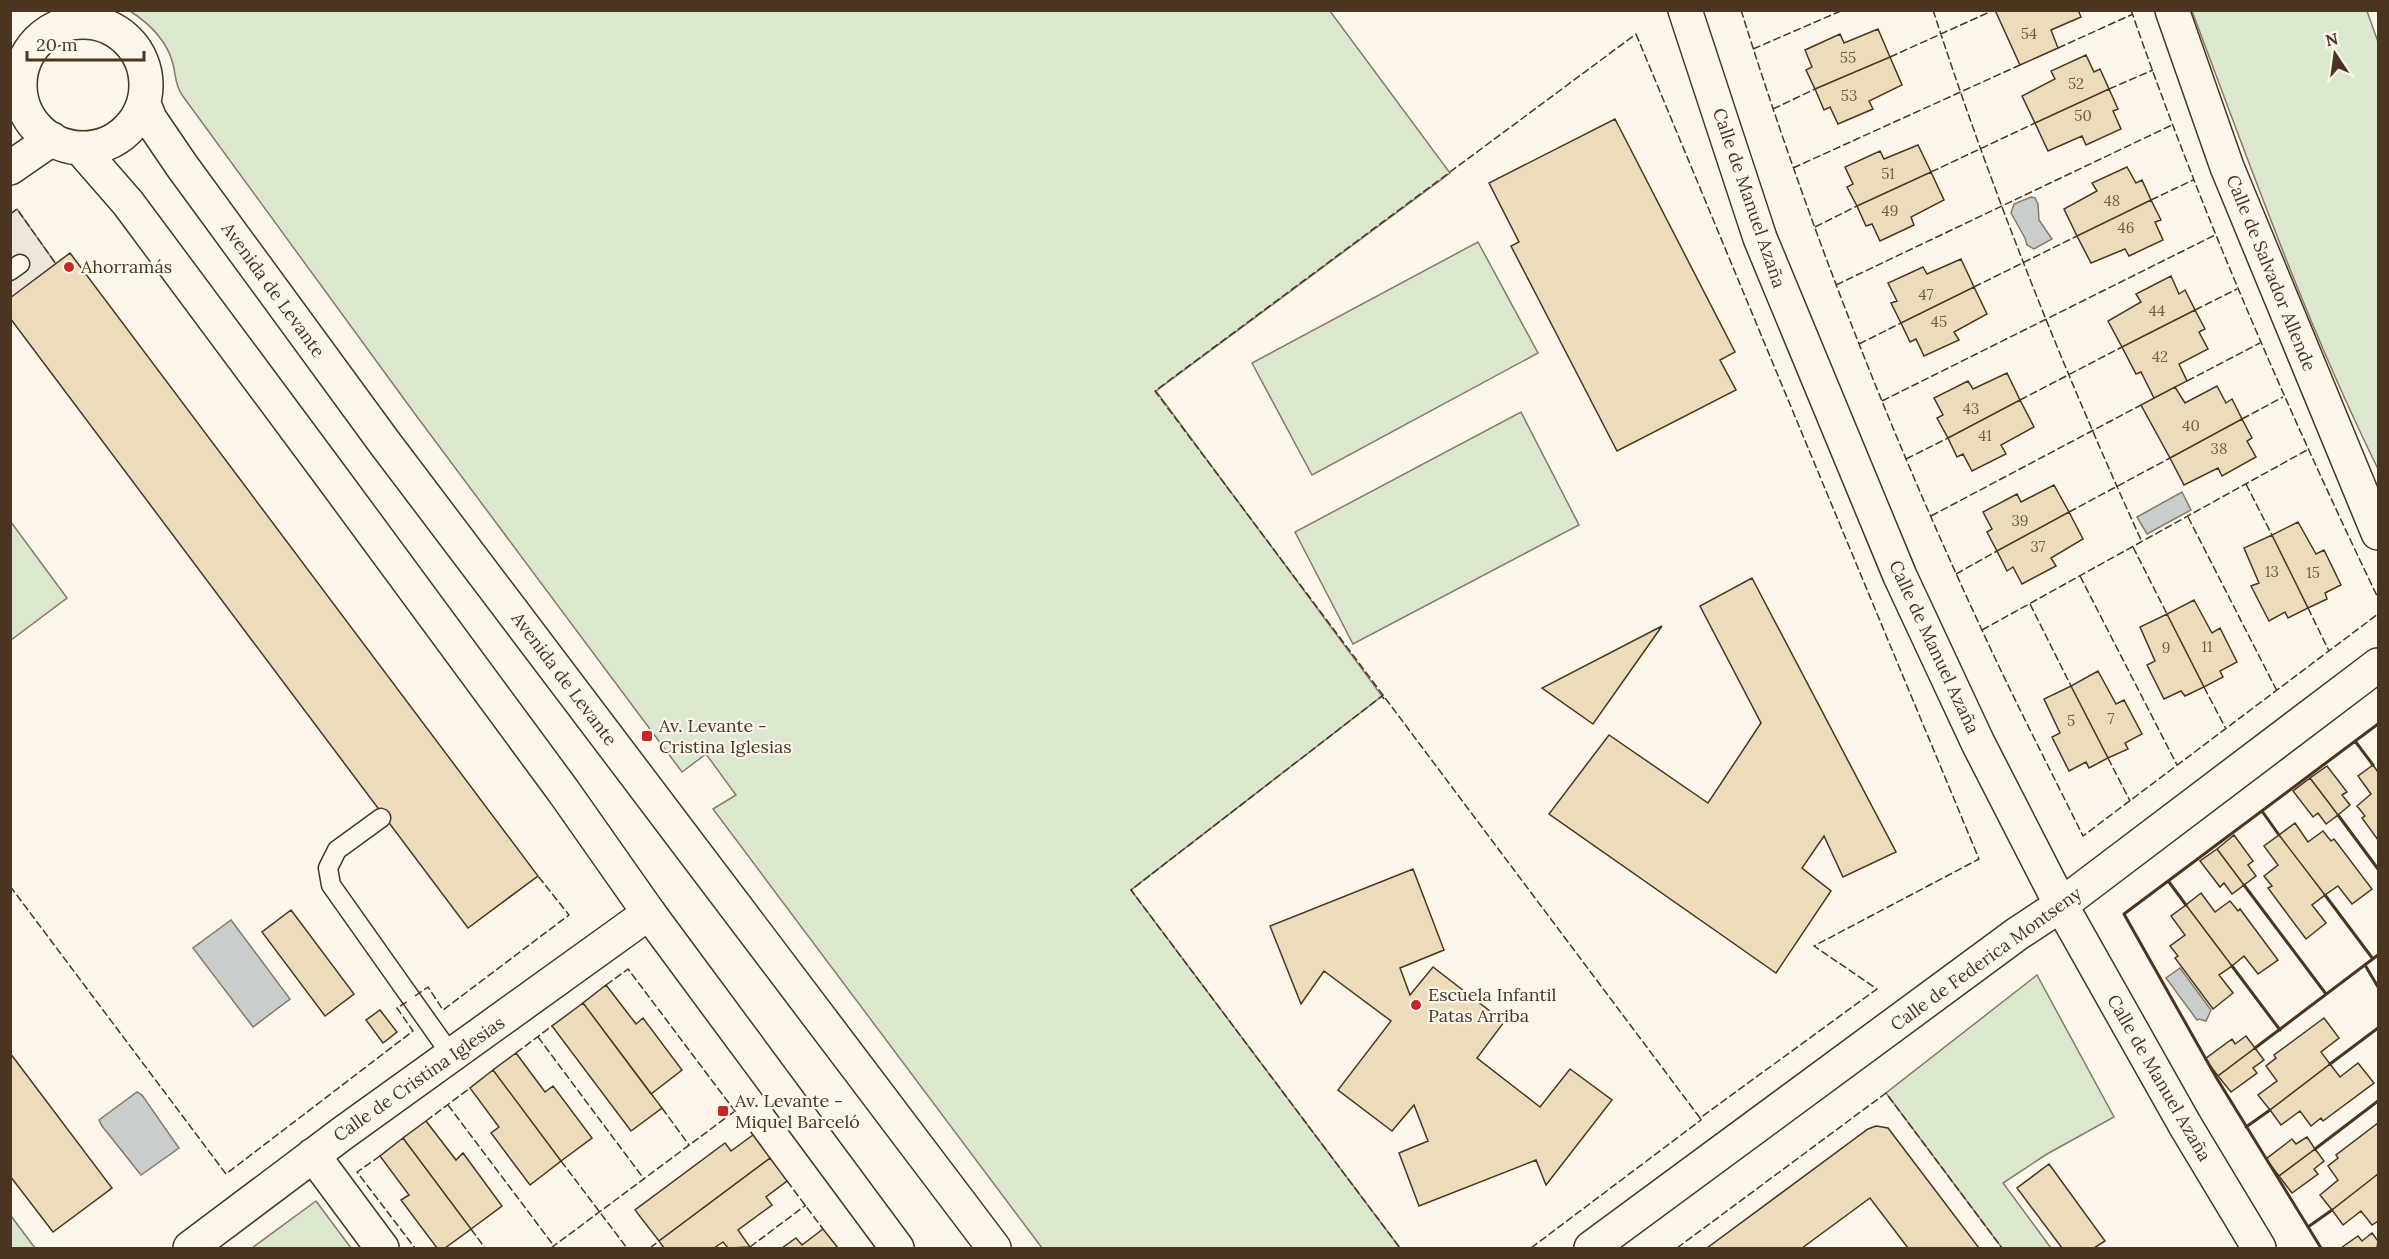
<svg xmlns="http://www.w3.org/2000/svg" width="2389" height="1259" viewBox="0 0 2389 1259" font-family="Lora,serif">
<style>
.green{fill:#dce7d0;stroke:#887966;stroke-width:1.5}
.parking{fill:#ede7d9;stroke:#887966;stroke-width:1.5}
.water{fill:#c9cecd;stroke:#887966;stroke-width:1.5}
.building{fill:#ecdcbc;stroke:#4a3520;stroke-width:1.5}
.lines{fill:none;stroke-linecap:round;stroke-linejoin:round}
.lane-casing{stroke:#4a3520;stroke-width:21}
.street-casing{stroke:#4a3520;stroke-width:36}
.secondary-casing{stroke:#4a3520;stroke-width:36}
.lane{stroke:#fbf6e9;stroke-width:18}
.street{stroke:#fbf6e9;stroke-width:33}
.secondary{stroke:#fbf6e9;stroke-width:33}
.fence{stroke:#4a3520;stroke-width:1.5;stroke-dasharray:8 3;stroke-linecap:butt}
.wall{stroke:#4a3520;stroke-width:3}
.poi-dot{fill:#c62828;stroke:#fbf6e9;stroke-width:2}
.labels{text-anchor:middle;stroke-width:4.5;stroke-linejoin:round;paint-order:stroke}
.number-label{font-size:15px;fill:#725f47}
.street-label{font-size:18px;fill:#4a3520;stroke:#fbf6e9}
.poi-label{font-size:18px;fill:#4a3520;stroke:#fbf6e9;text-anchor:start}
</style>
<rect width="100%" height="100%" fill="#fbf6e9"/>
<path class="green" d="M 130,11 L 1330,11 L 1450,173 L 1156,391 L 1382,696 L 1131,890 L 1400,1248 L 1042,1248 L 713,809 L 736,795 L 706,754 L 682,772 L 415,414 L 182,95 C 175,85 176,76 173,64 C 167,40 150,24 130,11 Z
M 2192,11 L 2367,11 L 2378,42 L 2378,469 C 2305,321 2250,165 2192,11 Z
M 1478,242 L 1538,353 L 1312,475 L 1252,363 Z
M 1521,412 L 1579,525 L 1353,644 L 1295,532 Z
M 11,522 L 67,598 L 11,640 Z
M 2037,975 L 2114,1117 L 2047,1154 L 2003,1183 L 2051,1248 L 2002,1248 L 1886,1093 Z
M 316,1201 L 351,1248 L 252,1248 Z
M 11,1216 L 35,1248 L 11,1248 Z"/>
<path class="parking" d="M 17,209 L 56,264 L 11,298 L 11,214 Z"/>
<path class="water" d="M 2031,197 L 2035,198 L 2038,204 L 2039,220 L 2052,239 L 2034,249 L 2027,245 L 2025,238 L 2011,213 L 2014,204 Z
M 2182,492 L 2191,510 L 2147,534 L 2137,517 Z
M 231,920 L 290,999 L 253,1027 L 193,948 Z
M 2180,968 L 2211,1010 L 2206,1021 L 2199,1019 L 2197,1020 L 2166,978 Z
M 137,1092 L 142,1095 L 179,1148 L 141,1175 L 102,1126 L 99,1120 Z"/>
<path class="building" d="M 1995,10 L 2078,10 L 2081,17 L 2051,30 L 2058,48 L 2020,65 Z
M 1878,29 L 1890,57 L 1815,89 L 1806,70 L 1812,67 L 1805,50 L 1840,34 L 1844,43 Z
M 2086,55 L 2094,72 L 2100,69 L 2109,89 L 2035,123 L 2022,96 L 2055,79 L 2051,71 Z
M 1890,57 L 1902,85 L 1869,101 L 1873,109 L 1838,124 L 1830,107 L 1824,110 L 1815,89 Z
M 2109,89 L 2118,109 L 2113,111 L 2121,129 L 2086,145 L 2082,136 L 2048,151 L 2035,123 Z
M 1615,119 L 1735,352 L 1720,360 L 1736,390 L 1617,451 L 1511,246 L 1519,242 L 1489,183 Z
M 1918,145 L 1931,172 L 1857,206 L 1847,187 L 1853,184 L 1845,167 L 1880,151 L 1884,159 Z
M 2127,167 L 2136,183 L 2142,180 L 2151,200 L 2077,236 L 2064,209 L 2097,191 L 2092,183 Z
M 1931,172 L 1944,200 L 1911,217 L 1914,225 L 1880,241 L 1872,224 L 1866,226 L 1857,206 Z
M 2151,200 L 2161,220 L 2155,222 L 2163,240 L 2129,256 L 2125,249 L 2091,263 L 2077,236 Z
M 70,253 L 538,876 L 468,928 L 10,318 L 10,298 Z
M 1961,259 L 1974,287 L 1901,323 L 1891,303 L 1897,301 L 1888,283 L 1923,267 L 1927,274 Z
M 2171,276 L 2179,294 L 2185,290 L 2195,310 L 2122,347 L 2108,321 L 2141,302 L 2136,294 Z
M 1974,287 L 1987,314 L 1954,332 L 1959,340 L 1924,356 L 1916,339 L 1910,342 L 1901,323 Z
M 2195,310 L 2205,329 L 2199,332 L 2208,349 L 2179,364 L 2187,381 L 2154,398 L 2141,372 L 2136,374 L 2122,347 Z
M 2007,373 L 2020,400 L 1948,438 L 1937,418 L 1943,415 L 1934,398 L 1968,381 L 1973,389 Z
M 2217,386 L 2226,403 L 2232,399 L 2242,419 L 2170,458 L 2141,405 L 2175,387 L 2185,403 Z
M 2020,400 L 2034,427 L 2001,445 L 2006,454 L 1972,471 L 1963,454 L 1957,457 L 1948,438 Z
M 2242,419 L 2252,438 L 2247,441 L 2256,457 L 2222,476 L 2218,468 L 2184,485 L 2170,458 Z
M 2054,485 L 2069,512 L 1997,551 L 1987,532 L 1992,529 L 1983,512 L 2017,494 L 2021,502 Z
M 2069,512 L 2083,539 L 2051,558 L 2056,566 L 2022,584 L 2013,567 L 2007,571 L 1997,551 Z
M 2298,522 L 2316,554 L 2324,550 L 2341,585 L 2325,593 L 2327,599 L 2308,608 L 2272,535 Z
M 2272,535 L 2308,608 L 2288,618 L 2285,612 L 2269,621 L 2251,586 L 2259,583 L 2244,548 Z
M 1752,578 L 1896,852 L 1843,877 L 1824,836 L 1802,868 L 1831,891 L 1776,973 L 1549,814 L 1609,735 L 1708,803 L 1761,723 L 1700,606 Z
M 2194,600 L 2212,633 L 2220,628 L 2237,662 L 2220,671 L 2223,677 L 2204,687 L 2167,614 Z
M 2167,614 L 2204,687 L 2185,696 L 2181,691 L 2164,699 L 2147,665 L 2155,661 L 2140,627 Z
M 1662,626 L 1593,724 L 1542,688 Z
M 2098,671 L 2116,704 L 2124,700 L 2142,734 L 2125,743 L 2128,749 L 2108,758 L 2071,686 Z
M 2071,686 L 2108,758 L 2089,768 L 2086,762 L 2069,771 L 2052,737 L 2060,733 L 2044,699 Z
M 2373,765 L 2378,772 L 2378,840 L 2362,818 L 2365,816 L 2357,806 L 2371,794 L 2358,776 Z
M 2327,766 L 2347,792 L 2342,795 L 2350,805 L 2338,815 L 2310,778 Z
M 2310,778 L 2338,815 L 2326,824 L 2318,813 L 2313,817 L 2293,791 Z
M 2295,823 L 2308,842 L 2323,831 L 2331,841 L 2334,839 L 2372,889 L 2352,904 L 2338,886 L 2325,895 L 2279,835 Z
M 2234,835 L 2253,861 L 2248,865 L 2256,876 L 2244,885 L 2217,849 Z
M 2279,835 L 2325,895 L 2312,905 L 2326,923 L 2306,939 L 2268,888 L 2272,886 L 2264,876 L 2278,865 L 2264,846 Z
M 2217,849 L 2244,885 L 2232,894 L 2224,883 L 2220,887 L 2200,861 Z
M 1413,869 L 1444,950 L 1400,968 L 1410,995 L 1433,967 L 1504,1022 L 1477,1058 L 1540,1107 L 1570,1069 L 1612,1100 L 1546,1185 L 1536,1160 L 1419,1206 L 1399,1153 L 1428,1141 L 1414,1105 L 1392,1131 L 1338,1090 L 1391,1021 L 1324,971 L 1301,1004 L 1270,926 Z
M 2201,893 L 2215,912 L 2230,901 L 2238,911 L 2240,909 L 2278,960 L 2258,974 L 2244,956 L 2232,966 L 2186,905 Z
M 2186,905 L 2232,966 L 2219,975 L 2233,993 L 2213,1009 L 2175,958 L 2178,956 L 2170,946 L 2185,935 L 2171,916 Z
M 291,910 L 354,994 L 325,1016 L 262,932 Z
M 606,985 L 636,1024 L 643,1018 L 682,1070 L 651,1094 L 583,1003 Z
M 583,1003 L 662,1108 L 631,1131 L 552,1026 Z
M 380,1010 L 397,1032 L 383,1043 L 366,1020 Z
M 2324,1018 L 2339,1038 L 2321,1052 L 2330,1064 L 2270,1110 L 2258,1095 L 2277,1081 L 2266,1066 L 2276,1058 L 2274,1055 Z
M 2246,1036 L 2255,1048 L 2218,1076 L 2205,1059 L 2232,1039 L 2235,1044 Z
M 2255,1048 L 2264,1060 L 2253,1068 L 2257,1073 L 2231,1092 L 2218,1076 Z
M 10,1053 L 112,1188 L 53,1232 L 10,1176 Z
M 516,1053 L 545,1092 L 553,1086 L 592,1138 L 561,1161 L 493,1070 Z
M 2358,1063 L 2374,1083 L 2323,1121 L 2321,1118 L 2311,1126 L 2300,1111 L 2281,1125 L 2270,1110 L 2330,1064 L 2340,1077 Z
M 493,1070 L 561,1161 L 530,1185 L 491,1133 L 499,1127 L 470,1088 Z
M 426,1121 L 456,1160 L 463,1153 L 502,1206 L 471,1229 L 403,1138 Z
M 2378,1123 L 2378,1174 L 2332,1210 L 2320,1195 L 2338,1180 L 2328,1166 L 2338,1158 L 2336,1155 Z
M 1876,1126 L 1888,1128 L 1979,1248 L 1908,1248 L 1870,1198 L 1802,1248 L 1707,1248 L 1868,1129 Z
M 753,1135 L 770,1158 L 659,1241 L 635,1210 L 725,1143 L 731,1151 Z
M 2307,1137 L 2315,1149 L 2279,1176 L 2266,1159 L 2292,1139 L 2296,1144 Z
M 403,1138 L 471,1229 L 445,1248 L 437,1248 L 401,1200 L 409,1195 L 380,1156 Z
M 2315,1149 L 2324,1161 L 2314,1169 L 2318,1174 L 2292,1193 L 2279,1176 Z
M 770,1158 L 787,1181 L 766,1197 L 772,1205 L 738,1230 L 750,1247 L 728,1248 L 723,1242 L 714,1248 L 664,1248 L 659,1241 Z
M 2049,1164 L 2105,1241 L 2094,1248 L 2062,1248 L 2017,1188 Z
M 2378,1174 L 2378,1221 L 2372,1225 L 2361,1211 L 2343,1225 L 2332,1210 Z
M 823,1229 L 838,1248 L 782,1248 L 796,1238 L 802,1245 Z
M 2372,1233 L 2378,1241 L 2377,1248 L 2341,1248 L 2358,1236 L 2362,1241 Z"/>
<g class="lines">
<g class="lane-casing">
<path id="lane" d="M 10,271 L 20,264
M 381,818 L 337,850 L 328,868 L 331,885 L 452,1056"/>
</g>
<g class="street-casing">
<path id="street" d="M 1685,10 L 1760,238 L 1900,576 L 1978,743 L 2061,905 L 2185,1125 L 2259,1248
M 2172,10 L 2227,167 L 2378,533
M 313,1155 L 382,1248
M 190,1248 L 343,1133 L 649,913
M 1591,1248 L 2017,934 L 2061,905 L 2378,665"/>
</g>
<g class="secondary-casing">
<path id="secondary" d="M20 85a63 63 0 1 1 126 0a63 63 0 1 1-126 0Z
M 144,104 L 150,119 L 182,166 L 384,442 L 994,1248
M 80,148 L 128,203 L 331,476 L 564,792 L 649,913 L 897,1248
M 10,168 L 52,139"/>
</g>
<use href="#lane" class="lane"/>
<use href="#street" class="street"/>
<use href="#secondary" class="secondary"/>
<path class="fence" d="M 1741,10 C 1807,221 1888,428 1981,628 C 2013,698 2049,767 2083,836 L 2378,614
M 1933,10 C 1992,192 2063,369 2142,542
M 2131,10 C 2201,212 2286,406 2378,598
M 1636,34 L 1979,859 L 1814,946 L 1877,989 L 1700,1118 L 1155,391 Z
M 2058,48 L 2133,14
M 1753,49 L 1843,10
M 1890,57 L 1994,10
M 2109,89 L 2153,70
M 1773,109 L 1815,89
M 1793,168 L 2020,65
M 1931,172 L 2035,123
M 2151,200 L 2193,180
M 10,214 L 17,209 L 56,264
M 1815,227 L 1857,206
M 1836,285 L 2172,125
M 1974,287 L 2077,236
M 2195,310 L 2237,289
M 1859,344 L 1901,323
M 2187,381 L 2260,343
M 2020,400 L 2122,347
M 1882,401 L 2215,235
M 2242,419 L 2283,397
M 1906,459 L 1948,438
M 2246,484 L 2272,535
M 2069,512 L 2170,458
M 1931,516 L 2141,405
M 2188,517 L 2277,691
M 2133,547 L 2167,614
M 1956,574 L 1997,551
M 2080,576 L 2177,765
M 2030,604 L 2071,686
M 2308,608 L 2329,651
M 1982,630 L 2307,450
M 2204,687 L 2226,729
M 1384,699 L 1382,696 L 1131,890 L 1400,1248
M 2108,758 L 2130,801
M 10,886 L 226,1174 L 413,1031 L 397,1008 L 408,1001
M 606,985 L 628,969 L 753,1135
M 415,996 L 428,987 L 443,1010 L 569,915 L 538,876
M 538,1037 L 644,1179
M 516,1053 L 552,1026
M 448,1105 L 554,1246
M 662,1108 L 689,1145
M 426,1121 L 470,1088
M 380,1156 L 357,1172 L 415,1248
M 561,1161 L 627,1248
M 787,1181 L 823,1229
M 471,1229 L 485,1248
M 750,1247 L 806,1205
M 551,1248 L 735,1111
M 650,1248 L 659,1241
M 1531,1248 L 1701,1120 L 1700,1118
M 1677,1248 L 1886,1093 L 2002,1248"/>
<path class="wall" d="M 2355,741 L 2373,765
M 2262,811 L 2279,835
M 2338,815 L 2378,869
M 2169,882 L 2186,905
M 2244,885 L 2326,994
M 2325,895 L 2373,959
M 2365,965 L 2378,987
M 2232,966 L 2280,1030
M 2255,1048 L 2378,955
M 2330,1064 L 2378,1028
M 2246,1127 L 2270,1110
M 2315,1149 L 2378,1101
M 2308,1227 L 2332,1210
M 2321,1248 L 2216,1077 L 2124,914 L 2378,724"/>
</g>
<g class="poi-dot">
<circle cx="69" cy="267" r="6"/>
<rect x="641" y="730" width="12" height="12" rx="3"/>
<circle cx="1416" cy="1005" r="6"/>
<rect x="717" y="1105" width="12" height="12" rx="3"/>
</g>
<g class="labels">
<g class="number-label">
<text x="2029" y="39">54</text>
<text x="1848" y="63">55</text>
<text x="2076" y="89">52</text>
<text x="1849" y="101">53</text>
<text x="2083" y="121">50</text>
<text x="1888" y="179">51</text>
<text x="2112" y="206">48</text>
<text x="1890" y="216">49</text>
<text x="2126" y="233">46</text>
<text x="1926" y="300">47</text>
<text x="2157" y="316">44</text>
<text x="1939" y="327">45</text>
<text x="2160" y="362">42</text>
<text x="1971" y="414">43</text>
<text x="2191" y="431">40</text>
<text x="1985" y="441">41</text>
<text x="2219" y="454">38</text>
<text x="2020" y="526">39</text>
<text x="2038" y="552">37</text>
<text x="2272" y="577">13</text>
<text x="2313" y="578">15</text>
<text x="2207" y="652">11</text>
<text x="2166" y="653">9</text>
<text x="2111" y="724">7</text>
<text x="2071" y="726">5</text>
</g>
<g class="street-label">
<text transform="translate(1749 198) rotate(71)" y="6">Calle de Manuel Azaña</text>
<text transform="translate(2271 273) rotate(68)" y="6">Calle de Salvador Allende</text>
<text transform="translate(273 290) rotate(54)" y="6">Avenida de Levante</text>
<text transform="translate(1934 647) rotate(65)" y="6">Calle de Manuel Azaña</text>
<text transform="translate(564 679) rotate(53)" y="6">Avenida de Levante</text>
<text transform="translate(1986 959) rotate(-36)" y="6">Calle de Federica Montseny</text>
<text transform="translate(2159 1078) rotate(60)" y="6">Calle de Manuel Azaña</text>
<text transform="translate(419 1079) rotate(-35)" y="6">Calle de Cristina Iglesias</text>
</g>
<g class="poi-label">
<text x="81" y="273">Ahorramás</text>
<text x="659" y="732">Av. Levante -<tspan x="659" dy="21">Cristina Iglesias</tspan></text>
<text x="1428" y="1001">Escuela Infantil<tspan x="1428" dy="21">Patas Arriba</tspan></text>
<text x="735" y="1107">Av. Levante -<tspan x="735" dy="21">Miquel Barceló</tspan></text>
</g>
</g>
<rect width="2389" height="1259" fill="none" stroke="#4a3520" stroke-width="24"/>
<g transform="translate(2335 54) rotate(347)" stroke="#fbf6e9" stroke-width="4.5" paint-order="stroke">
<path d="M0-4.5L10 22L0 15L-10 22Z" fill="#4a3520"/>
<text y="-9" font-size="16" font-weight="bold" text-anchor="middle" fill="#4a3520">N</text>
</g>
<path d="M27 51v9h117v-9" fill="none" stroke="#4a3520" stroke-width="3"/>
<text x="36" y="51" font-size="18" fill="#4a3520" stroke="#fbf6e9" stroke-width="4.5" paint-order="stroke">20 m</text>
</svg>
